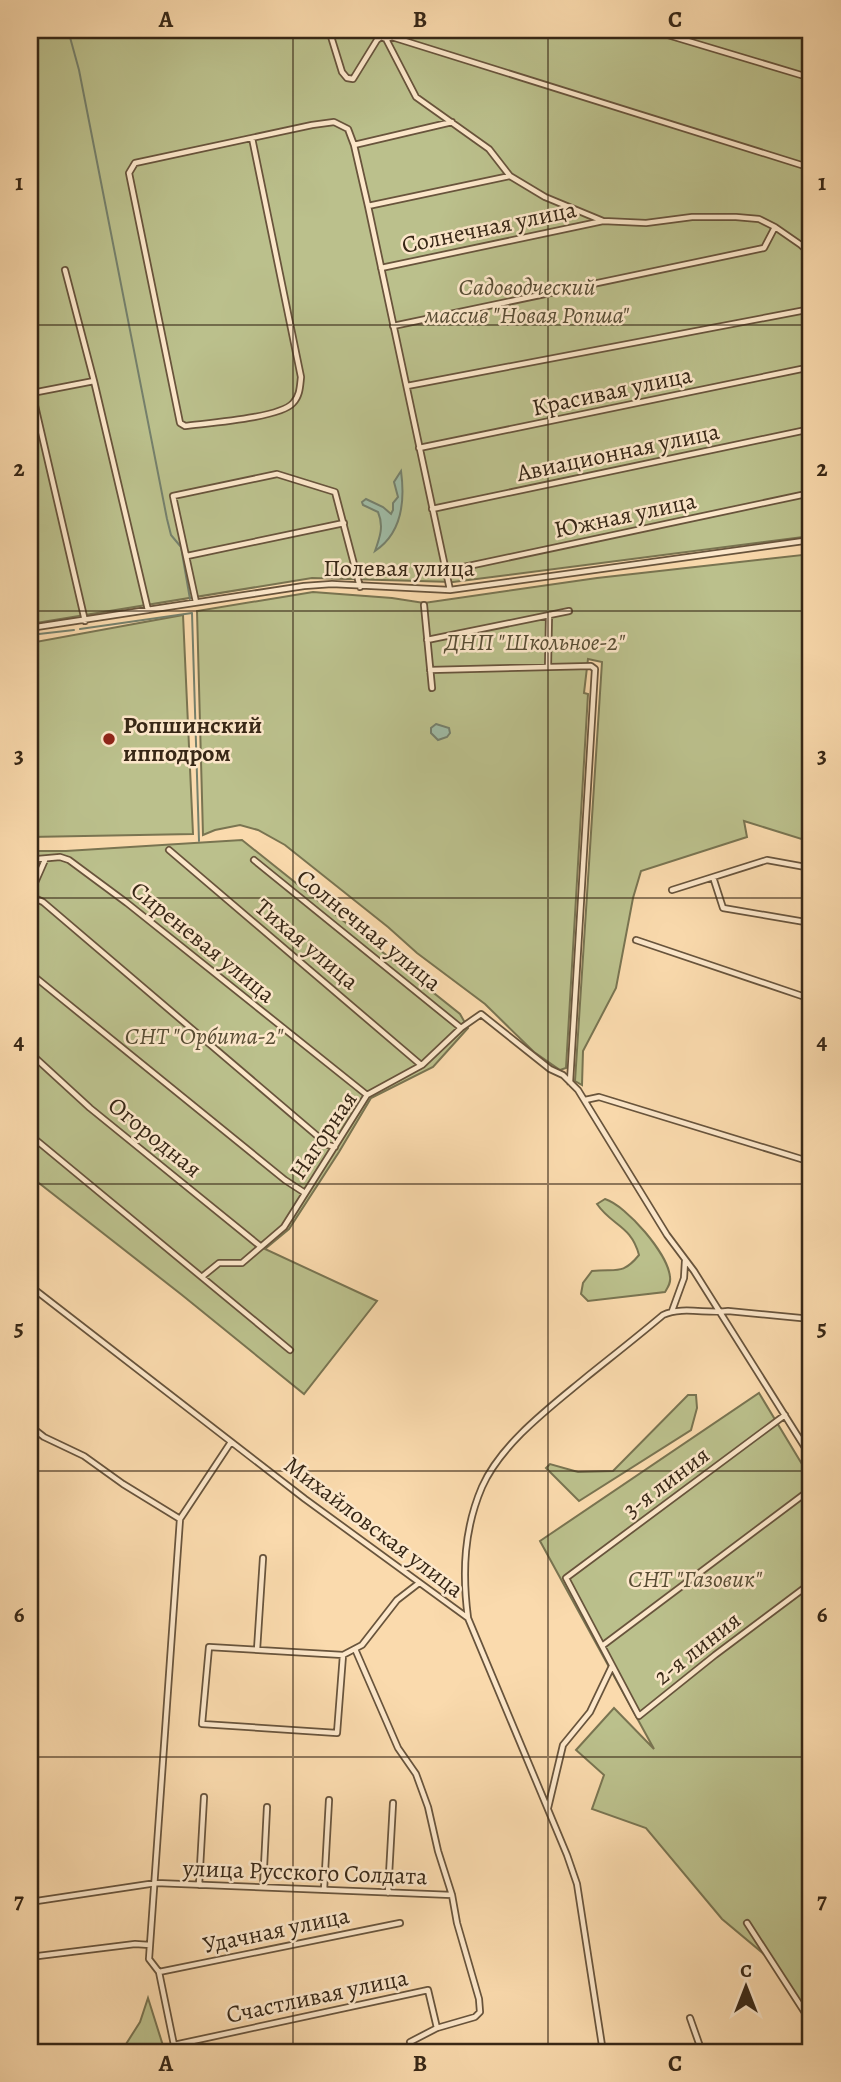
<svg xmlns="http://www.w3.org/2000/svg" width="841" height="2082" viewBox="0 0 841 2082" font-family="Alegreya,serif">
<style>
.green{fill:#bbc08c;stroke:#797451;stroke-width:2}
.water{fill:#9fbba5;stroke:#75806c;stroke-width:2}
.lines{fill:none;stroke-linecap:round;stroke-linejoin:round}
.stream{stroke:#75806c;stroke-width:2}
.street-casing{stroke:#68543c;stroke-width:8}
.street{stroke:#fce7ca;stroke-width:4.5}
.grid{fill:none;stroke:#372716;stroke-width:2;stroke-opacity:0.55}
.poi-dot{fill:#8f2418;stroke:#fce7ca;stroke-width:2.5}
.labels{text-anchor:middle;stroke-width:5;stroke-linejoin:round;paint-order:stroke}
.street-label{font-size:24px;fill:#372716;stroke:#fce7ca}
.park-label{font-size:24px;font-style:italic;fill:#584d34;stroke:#fce7ca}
.poi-label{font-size:24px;font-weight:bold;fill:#372716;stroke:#fce7ca;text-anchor:start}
.neatline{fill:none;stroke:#372716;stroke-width:2.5}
.grid-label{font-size:23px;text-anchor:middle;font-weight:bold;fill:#372716}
</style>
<rect width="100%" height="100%" fill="#fadaad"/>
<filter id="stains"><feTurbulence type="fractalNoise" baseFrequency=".00286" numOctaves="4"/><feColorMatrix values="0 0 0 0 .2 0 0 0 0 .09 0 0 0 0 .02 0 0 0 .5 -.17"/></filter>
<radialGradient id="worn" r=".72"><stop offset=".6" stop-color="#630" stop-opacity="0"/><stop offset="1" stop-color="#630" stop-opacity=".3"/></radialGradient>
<path class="green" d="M 30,30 L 811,30 L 811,536 L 453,582 L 312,578 L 30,624 Z
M 811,554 L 811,842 L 744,821 L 747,837 L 641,871 L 633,898 L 616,988 L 583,1051 L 582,1085 L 575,1081 L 602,662 L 588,659 L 584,693 L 588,694 L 566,1068 L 560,1070 L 534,1052 L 485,1004 L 417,953 L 388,927 L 285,845 L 258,830 L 240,825 L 215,830 L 203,835 L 197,611 L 313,592 L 392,598 L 424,603 L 597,578 Z
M 183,615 L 193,834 L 30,837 L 30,643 Z
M 242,840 L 460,1014 L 468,1028 L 433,1067 L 371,1098 L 339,1152 L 289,1229 L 265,1249 L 377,1301 L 304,1394 L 182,1295 L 30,1176 L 30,851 L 66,851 Z
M 605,1199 C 627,1206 668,1254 670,1277 C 671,1283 668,1287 665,1292 L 588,1301 L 581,1294 L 583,1283 L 592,1271 C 616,1268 622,1276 639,1255 C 631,1225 612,1226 597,1204 Z
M 759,1393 L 811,1479 L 811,1656 L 808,1659 L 811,1665 L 811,2014 L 803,2009 L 765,1955 L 722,1919 L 646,1828 L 592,1809 L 604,1775 L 576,1750 L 614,1708 L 654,1749 L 540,1541 Z
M 688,1395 L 696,1395 L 697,1408 L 691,1430 L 579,1501 L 546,1468 L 550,1464 L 578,1472 L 613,1471 Z
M 148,1998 L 165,2052 L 121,2052 L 140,2022 Z"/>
<path class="water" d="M 401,471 C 405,500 402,533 375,551 C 380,537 384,526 378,512 L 363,505 L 362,502 L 366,499 L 383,507 L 391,514 L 393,510 L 393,503 L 398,497 L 394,482 Z
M 436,724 L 449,728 L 450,733 L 447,737 L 438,740 L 431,733 L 431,728 Z"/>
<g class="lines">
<path class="stream" d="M 68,30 L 79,70 L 167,519 L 171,535 L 181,547 L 190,599
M 80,629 L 192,613 L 199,841
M 30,635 L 74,630"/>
<g class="street-casing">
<path id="street" d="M 329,30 L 342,72 L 347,78 L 353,79 L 377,40 L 381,37 L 386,39 L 416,97 L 489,149 L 510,176 L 545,197 L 603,221 L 646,223 L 692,217 L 736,217 L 759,219 L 775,227 L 801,245 L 811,254
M 651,30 L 811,78
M 810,30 L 811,30
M 386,39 L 392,37 L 811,168
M 252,138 L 301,377 C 300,386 300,396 293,403 C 280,418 207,423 185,426 L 180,423 L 129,173 L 135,163 L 312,125 L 334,122 L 348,129 L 354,145 L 368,206 L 450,590
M 354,145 L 452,122
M 368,206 L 510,176
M 381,268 L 603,221
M 65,270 L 94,381 L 148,610
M 393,326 L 764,248 L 775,227
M 30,384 L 85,621
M 407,386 L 811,309
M 32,393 L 94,381
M 419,448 L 811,367
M 432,509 L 811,429
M 187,556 L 344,523
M 445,571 L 811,493
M 196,602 L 173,496 L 277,474 L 335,492 L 360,587
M 424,605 L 432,688
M 30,628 L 304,586 L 332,584 L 450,590 L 811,540
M 427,640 L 569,611
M 548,667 L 549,615
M 430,670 L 591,666 L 595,669 L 570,1082
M 169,850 L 421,1065
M 254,860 L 461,1028
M 30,868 L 38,859 L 60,857 L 69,860 L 127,903 L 367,1095
M 713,877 L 723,908 L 811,923
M 672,890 L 767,860 L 811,868
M 30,894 L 45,860
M 30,896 L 43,902 L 328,1145 L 335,1147
M 636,940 L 811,999
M 30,973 L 285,1180 L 305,1193
M 30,1053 L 90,1108 L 260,1246
M 585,1100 L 599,1097 L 811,1162
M 30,1135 L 290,1350
M 203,1276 L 219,1263 L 242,1263 L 284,1227 L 367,1095 L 422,1065 L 461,1028 L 481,1014 L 550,1069 L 563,1075 L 578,1090 L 667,1235 L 694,1271 L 811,1457
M 30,1286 L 305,1499 L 468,1618 L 567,1855 L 577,1884 L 603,2052
M 672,1311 L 684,1278 L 685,1261
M 785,1415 L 566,1578 L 639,1716 L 715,1655 L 811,1583
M 30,1426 L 44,1437 L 84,1456 L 123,1484 L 180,1519
M 231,1442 L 180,1519 L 149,1959 L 159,1972 L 174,2045 L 428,1990 L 437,2028
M 468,1618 C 462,1572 464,1529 482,1487 C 501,1444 549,1408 584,1379 C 610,1358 637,1337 663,1315 C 682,1306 707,1314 728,1311 L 811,1319
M 602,1646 L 811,1489
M 355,1649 L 398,1748 L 416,1774 L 428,1807 L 438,1851 L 452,1895 L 457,1923 L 479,1999 L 480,2012 L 475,2017 L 437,2028 L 410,2042 L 414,2052
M 257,1650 L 263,1558
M 343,1655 L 209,1647 L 202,1724 L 337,1733 L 343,1655 L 362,1645 L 397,1600 L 419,1583
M 548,1808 L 563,1745 L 590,1712 L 612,1666
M 199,1885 L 204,1797
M 263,1887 L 267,1807
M 324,1890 L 329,1800
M 388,1893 L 393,1803
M 30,1902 L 156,1883 L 452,1895
M 747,1923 L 811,2022
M 30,1957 L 135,1944 L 150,1945
M 159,1972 L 400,1923
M 690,2018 L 702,2052"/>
</g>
<use href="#street" class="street"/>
</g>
<path class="grid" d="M 293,30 L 293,2052M 548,30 L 548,2052M 30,325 L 811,325M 30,611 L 811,611M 30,898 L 811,898M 30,1184 L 811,1184M 30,1471 L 811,1471M 30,1757 L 811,1757"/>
<circle class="poi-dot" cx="109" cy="739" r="7"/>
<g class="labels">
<g class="street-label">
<text transform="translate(489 227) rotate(-12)" y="8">Солнечная улица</text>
<text transform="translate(612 391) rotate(-12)" y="8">Красивая улица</text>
<text transform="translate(618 452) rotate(-12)" y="8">Авиационная улица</text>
<text transform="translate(625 515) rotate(-12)" y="8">Южная улица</text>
<text x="399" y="576">Полевая улица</text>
<text transform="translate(369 930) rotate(39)" y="8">Солнечная улица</text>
<text transform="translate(203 942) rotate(39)" y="8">Сиреневая улица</text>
<text transform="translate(307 944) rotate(40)" y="8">Тихая улица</text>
<text transform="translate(323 1135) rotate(-56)" y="8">Нагорная</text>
<text transform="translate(155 1137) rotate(39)" y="8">Огородная</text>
<text transform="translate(666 1482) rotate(-37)" y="8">3-я линия</text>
<text transform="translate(374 1527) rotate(37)" y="8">Михайловская улица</text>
<text transform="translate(697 1648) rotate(-38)" y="8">2-я линия</text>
<text transform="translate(305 1872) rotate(2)" y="8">улица Русского Солдата</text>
<text transform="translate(276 1930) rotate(-12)" y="8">Удачная улица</text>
<text transform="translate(317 1996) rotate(-12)" y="8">Счастливая улица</text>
</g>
<g class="park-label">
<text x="527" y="295">Садоводческий<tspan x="527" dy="28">массив "Новая Ропша"</tspan></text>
<text x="535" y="650">ДНП "Школьное-2"</text>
<text x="204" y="1044">СНТ "Орбита-2"</text>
<text x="695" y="1587">СНТ "Газовик"</text>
</g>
<g class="poi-label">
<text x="123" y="733">Ропшинский<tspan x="123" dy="28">ипподром</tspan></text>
</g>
</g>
<rect width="841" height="2082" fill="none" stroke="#fadaad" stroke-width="77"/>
<g transform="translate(746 1987)" stroke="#fce7ca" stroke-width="5" paint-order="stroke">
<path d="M0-5L12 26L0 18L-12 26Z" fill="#372716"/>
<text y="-10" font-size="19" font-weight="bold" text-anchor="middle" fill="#372716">С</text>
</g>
<rect x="38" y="38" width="764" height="2006" class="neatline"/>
<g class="grid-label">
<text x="166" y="27">A</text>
<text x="420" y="27">B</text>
<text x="675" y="27">C</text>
<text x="19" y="190">1</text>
<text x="822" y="190">1</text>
<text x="19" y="476">2</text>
<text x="822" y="476">2</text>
<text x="19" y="763">3</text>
<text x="822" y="763">3</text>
<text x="19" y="1049">4</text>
<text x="822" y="1049">4</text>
<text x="19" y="1335">5</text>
<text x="822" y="1335">5</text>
<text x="19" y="1622">6</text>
<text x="822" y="1622">6</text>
<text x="19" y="1908">7</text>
<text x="822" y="1908">7</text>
<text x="166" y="2071">A</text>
<text x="420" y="2071">B</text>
<text x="675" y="2071">C</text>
</g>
<rect width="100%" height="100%" filter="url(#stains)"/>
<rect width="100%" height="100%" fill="url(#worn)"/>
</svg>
